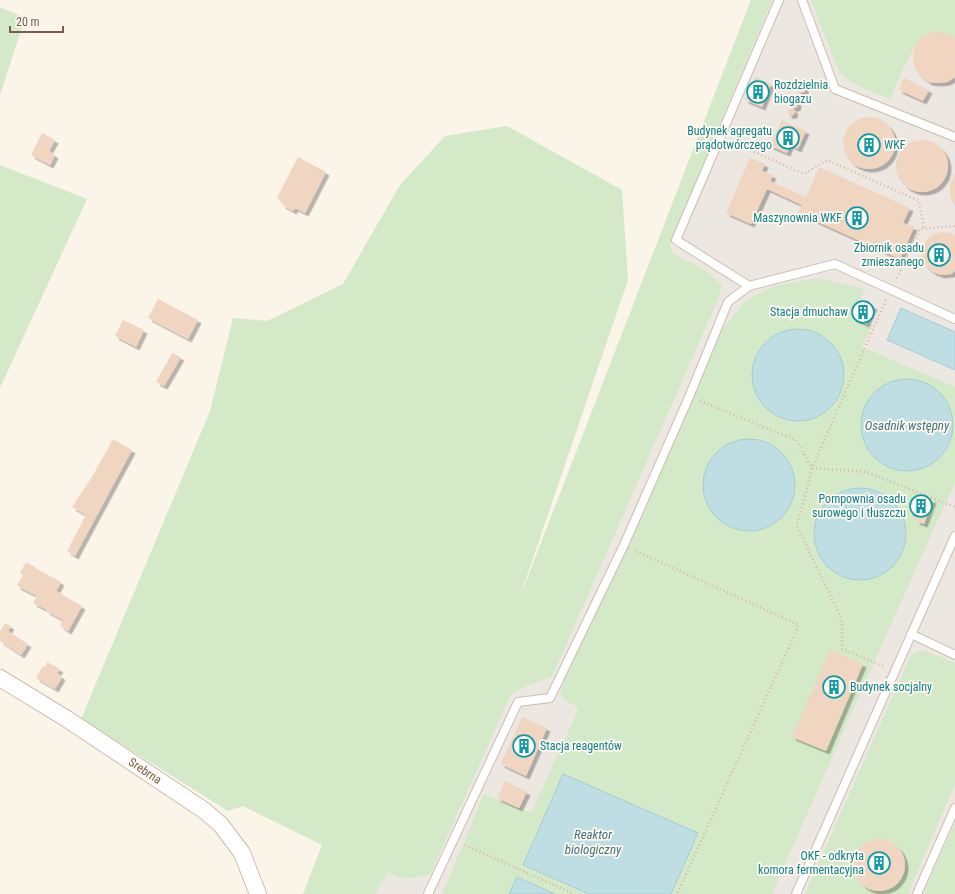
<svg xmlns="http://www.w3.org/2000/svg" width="955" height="894" viewBox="0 0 955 894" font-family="'Roboto Condensed',sans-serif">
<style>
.industrial{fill:#ede7e1}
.green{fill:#d4e9c7}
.water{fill:#bedee4;stroke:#a4cdd6}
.building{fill:#f0d5c1;filter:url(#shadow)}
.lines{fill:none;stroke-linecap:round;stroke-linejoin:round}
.lane-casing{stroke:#cdbdaf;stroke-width:10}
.street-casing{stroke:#cdbdaf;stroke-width:18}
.path{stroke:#d5b8a4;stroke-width:2.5;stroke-dasharray:1 3;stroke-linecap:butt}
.lane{stroke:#fff;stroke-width:8}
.street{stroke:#fff;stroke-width:16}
.labels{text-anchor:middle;stroke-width:3.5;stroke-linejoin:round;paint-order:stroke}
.culture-label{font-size:12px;fill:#0d838f;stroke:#fef8ef;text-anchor:end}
.street-label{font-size:12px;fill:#755c4d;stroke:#fef8ef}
.water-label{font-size:13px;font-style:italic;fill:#45757f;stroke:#fef8ef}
</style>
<defs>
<filter id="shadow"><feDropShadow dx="3.5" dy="3.5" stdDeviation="0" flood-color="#0004"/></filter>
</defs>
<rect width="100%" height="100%" fill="#fbf4e9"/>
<path class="industrial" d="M 751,0 L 955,0 L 955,894 L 303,894 L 482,696 Z"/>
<path class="green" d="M 751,0 L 772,0 L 670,244 L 672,253 L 705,270 L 722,285 L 719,297 L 552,677 L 526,686 L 511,694 L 430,875 L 404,879 L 388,872 L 375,894 L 303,894 L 322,845 L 243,806 L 228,811 L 81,719 L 210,411 L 233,318 L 267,321 L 343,284 L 400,185 L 445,136 L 507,126 L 622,190 L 628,280 L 517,605 Z
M 811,0 L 955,0 L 955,38 L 946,33 L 935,32 L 925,35 L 917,42 L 901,73 L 890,99 L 861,87 L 846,79 L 839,72 Z
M 0,7 L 25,18 L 0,95 Z
M 0,165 L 87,199 L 0,388 Z
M 817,278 L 858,287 L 864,290 L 853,317 L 872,326 L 862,347 L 955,387 L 955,482 L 874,662 L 772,894 L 442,894 L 484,794 L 531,813 L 579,708 L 563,699 L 560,691 L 715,338 L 746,300 L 774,286 Z
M 923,650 L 955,663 L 955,784 L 908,894 L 805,894 L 911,655 Z
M 955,823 L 955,894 L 923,894 Z"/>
<path class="water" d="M 901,308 L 955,332 L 955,370 L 887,340 Z
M752 375a46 46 0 1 1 92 0a46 46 0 1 1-92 0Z
M861 425a46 46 0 1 1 92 0a46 46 0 1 1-92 0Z
M703 485a46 46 0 1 1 92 0a46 46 0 1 1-92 0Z
M814 534a46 46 0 1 1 92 0a46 46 0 1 1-92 0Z
M 563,774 L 698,833 L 671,894 L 589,894 L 523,865 Z
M 517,877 L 555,894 L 509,894 Z"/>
<path class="building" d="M 935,32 L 946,33 L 955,38 L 955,77 L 947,82 L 938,83 L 929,82 L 922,77 L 916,71 L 913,63 L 913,52 L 917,42 L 925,35 Z
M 755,77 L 771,84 L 762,107 L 745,100 Z
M 904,78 L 929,90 L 923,101 L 899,90 Z
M797 89a4 4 0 1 1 8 0a4 4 0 1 1-8 0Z
M794.5 97a3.5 3.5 0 1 1 7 0a3.5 3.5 0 1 1-7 0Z
M790 104a4 4 0 1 1 8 0a4 4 0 1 1-8 0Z
M787.5 112a3.5 3.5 0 1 1 7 0a3.5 3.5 0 1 1-7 0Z
M843 143a26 26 0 1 1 52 0a26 26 0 1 1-52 0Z
M 782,120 L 806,131 L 798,149 L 790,145 L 787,153 L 770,146 Z
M 42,133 L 55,140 L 49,151 L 55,155 L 50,165 L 31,155 Z
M896 166a26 26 0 1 1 52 0a26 26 0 1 1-52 0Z
M 298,157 L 326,172 L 305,213 L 295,208 L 293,211 L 282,205 L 283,202 L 277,198 Z
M 750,158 L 765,164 L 762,171 L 773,175 L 770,181 L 806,197 L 819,167 L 910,208 L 903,223 L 914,227 L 900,259 L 798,213 L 802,205 L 767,189 L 751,224 L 726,213 Z
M 955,173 L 955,206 L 953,204 L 950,195 L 950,185 Z
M 942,232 L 950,233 L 955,235 L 955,271 L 951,274 L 941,275 L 933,272 L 925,266 L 922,259 L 922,252 L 924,244 L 928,238 L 934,234 Z
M 158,299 L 198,320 L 188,339 L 148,318 Z
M 860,300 L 874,306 L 866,324 L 852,318 Z
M 123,320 L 144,330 L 136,347 L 115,336 Z
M 172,353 L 181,357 L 164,386 L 156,382 Z
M 113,439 L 132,450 L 75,556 L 67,551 L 86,515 L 72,507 L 92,477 Z
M 916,494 L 933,500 L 924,524 L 916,521 L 918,516 L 909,512 Z
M 26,562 L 35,567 L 35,568 L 61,582 L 56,591 L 82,606 L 68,631 L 60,626 L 63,620 L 46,611 L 47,610 L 33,603 L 37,596 L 17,586 L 23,575 L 20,573 Z
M 5,623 L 11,626 L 8,631 L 28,644 L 21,655 L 0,641 L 0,631 Z
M 830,650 L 863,664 L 826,751 L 792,737 Z
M 47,662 L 60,669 L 57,673 L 62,677 L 55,689 L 36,678 L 43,666 L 45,667 Z
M 522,717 L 547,728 L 526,776 L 501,764 Z
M 505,781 L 527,792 L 519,808 L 497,798 Z
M853 865a26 26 0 1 1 52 0a26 26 0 1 1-52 0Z"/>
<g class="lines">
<g class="lane-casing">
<path id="lane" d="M 802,0 L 835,89 L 955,137
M 749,286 L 676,240 L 779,0
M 911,634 L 955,655
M 428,894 L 518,702 L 550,698 L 624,545 L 689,397 L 728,302 L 749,286 L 835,264 L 955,319
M 796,894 L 955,536
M 917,894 L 955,808"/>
</g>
<g class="street-casing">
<path id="street" d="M 0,678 L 67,719 L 205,811 L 221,825 L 242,853 L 258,894"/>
</g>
<path class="path" d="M 732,142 L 804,174 L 827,160 L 919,201 L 924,228
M 897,278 L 920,229 L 955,226
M 700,401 L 796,440 L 812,468 L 867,472 L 955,507
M 636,551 L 799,625 L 677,894
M 883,666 L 842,649 L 842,620 L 797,526 L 812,468 L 886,300
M 465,845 L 574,894"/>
<use href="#lane" class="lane"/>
<use href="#street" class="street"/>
</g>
<defs>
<g id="building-ring" transform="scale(1.15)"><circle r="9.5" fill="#fef8ef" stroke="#0f9aa8" stroke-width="1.5"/><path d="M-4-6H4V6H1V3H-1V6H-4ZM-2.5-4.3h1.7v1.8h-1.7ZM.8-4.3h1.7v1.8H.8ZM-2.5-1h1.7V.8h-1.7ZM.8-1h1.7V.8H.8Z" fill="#0f9aa8"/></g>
</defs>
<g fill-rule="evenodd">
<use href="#building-ring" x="758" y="92"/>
<use href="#building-ring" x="788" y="138"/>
<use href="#building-ring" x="869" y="145"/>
<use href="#building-ring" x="857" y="218"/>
<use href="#building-ring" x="939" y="255"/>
<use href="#building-ring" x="863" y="312"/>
<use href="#building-ring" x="921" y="506"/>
<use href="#building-ring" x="834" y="687"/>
<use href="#building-ring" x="524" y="746"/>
<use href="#building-ring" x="879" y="863"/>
</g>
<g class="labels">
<g class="culture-label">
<text x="774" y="89" text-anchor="start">Rozdzielnia<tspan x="774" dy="14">biogazu</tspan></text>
<text x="772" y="135">Budynek agregatu<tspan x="772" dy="14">prądotwórczego</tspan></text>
<text x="884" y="149" text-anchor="start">WKF</text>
<text x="842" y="222">Maszynownia WKF</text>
<text x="924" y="252">Zbiornik osadu<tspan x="924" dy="14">zmieszanego</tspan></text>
<text x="848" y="316">Stacja dmuchaw</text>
<text x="906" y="503">Pompownia osadu<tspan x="906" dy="14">surowego i tłuszczu</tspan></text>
<text x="850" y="691" text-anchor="start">Budynek socjalny</text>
<text x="540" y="750" text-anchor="start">Stacja reagentów</text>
<text x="864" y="860">OKF - odkryta<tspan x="864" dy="14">komora fermentacyjna</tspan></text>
</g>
<g class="street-label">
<text transform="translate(145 771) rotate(34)" y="4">Srebrna</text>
</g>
<g class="water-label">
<text x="907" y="430">Osadnik wstępny</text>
<text x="593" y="839">Reaktor<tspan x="593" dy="15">biologiczny</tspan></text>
</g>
</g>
<path d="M10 26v6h53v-6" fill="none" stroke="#755c4d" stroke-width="2"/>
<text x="16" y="26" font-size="12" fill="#755c4d" stroke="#fef8ef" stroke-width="3" paint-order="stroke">20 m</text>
</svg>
